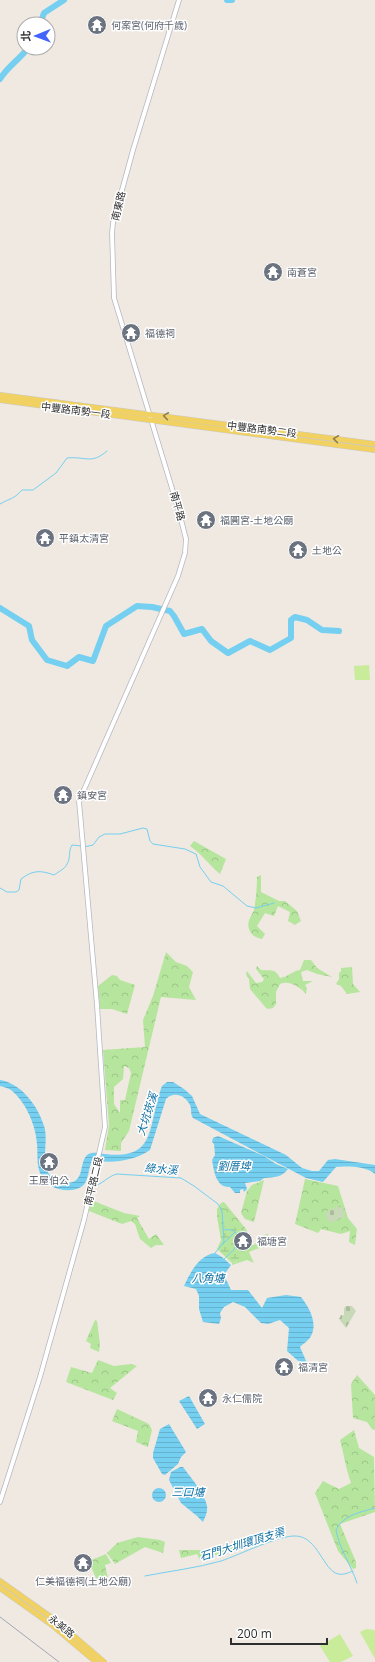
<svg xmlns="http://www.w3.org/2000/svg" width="375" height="1662" viewBox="0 0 375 1662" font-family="'Open Sans','Noto Sans TC',sans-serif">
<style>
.grass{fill:url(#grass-tufts)}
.forest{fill:url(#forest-crowns);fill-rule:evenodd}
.wetland{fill:url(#wetland-marsh)}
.cemetery{fill:url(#cemetery-stones)}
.pitch{fill:#c9ec9a}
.water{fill:url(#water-rules)}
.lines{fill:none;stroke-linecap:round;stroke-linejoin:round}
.stream{stroke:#75cff0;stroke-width:1}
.river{stroke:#75cff0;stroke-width:6}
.minor-casing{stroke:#b4b7c1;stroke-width:5.5}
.major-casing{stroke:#c9c9c9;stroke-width:6}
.minor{stroke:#fff;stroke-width:4}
.major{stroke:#f2d163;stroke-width:5}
.rail{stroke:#a3a6b8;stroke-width:1}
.oneway{stroke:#908048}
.labels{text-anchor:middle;stroke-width:3;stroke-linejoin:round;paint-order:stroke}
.worship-label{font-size:10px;fill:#5b616d;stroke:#fff;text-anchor:start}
.street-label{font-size:10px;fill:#2e2e2e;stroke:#fff}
.water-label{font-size:11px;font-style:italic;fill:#0d6fa3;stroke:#fff}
</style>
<defs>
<pattern id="grass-tufts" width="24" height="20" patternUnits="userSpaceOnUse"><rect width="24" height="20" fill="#b6e59e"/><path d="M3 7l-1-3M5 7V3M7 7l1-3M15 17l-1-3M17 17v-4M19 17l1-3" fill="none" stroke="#9dc588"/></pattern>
<pattern id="forest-crowns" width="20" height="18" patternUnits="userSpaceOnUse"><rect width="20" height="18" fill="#b6e59e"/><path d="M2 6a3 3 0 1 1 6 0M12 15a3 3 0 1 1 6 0" fill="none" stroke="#9dc588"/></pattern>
<pattern id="wetland-marsh" width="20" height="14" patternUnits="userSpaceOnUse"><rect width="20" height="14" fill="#b6e59e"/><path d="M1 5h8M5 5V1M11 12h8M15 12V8" fill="none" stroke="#9dc588"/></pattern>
<pattern id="cemetery-stones" width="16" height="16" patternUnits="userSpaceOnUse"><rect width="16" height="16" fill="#c8d9b8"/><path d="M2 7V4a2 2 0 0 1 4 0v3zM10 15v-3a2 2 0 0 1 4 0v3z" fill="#acbb9e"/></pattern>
<pattern id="water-rules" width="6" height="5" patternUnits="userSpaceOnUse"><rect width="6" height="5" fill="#75cff0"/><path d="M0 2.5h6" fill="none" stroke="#66b2ce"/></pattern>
</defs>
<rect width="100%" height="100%" fill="#efe9e1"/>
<path class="grass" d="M 95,1320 L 97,1321 L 100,1344 L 99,1352 L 90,1348 L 91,1344 L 86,1341 Z"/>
<path class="forest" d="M 194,841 L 226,859 L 220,874 C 209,865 202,854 190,846 Z
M 261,875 L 261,892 L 279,901 L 285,901 L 297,911 L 301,921 L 295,925 L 288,921 L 290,912 L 278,906 L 274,916 L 265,913 L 257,926 L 265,934 L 262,939 C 252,938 245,928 250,918 C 251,915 253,913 254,910 C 256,899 257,888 257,877 Z
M 166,952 L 176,962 L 187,966 L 193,972 L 189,987 L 196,1000 L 161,997 L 129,1131 L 121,1143 L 121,1151 L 105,1150 L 109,1125 L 103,1050 L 145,1047 L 143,1020 L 153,996 ZM 124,1066 L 129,1068 L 131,1073 L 125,1100 L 120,1100 L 120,1113 L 114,1104 L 114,1087 L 123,1079 Z
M 304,960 L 311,960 L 317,968 L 332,977 L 317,974 L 307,970 L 301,972 L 303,981 L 313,981 L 305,985 L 307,988 L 306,994 C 300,987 289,980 280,984 L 276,992 L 276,1004 L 273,1008 L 268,1009 L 266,1008 L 250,989 L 249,979 L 246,974 L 247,971 L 256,983 L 262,982 L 264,979 L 256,969 L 257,966 L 261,970 C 271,971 275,968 280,978 C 288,977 292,971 300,970 Z
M 352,967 L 353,984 L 360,992 L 347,994 L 341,986 L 336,984 L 339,979 L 339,973 L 341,971 L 341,968 Z
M 112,975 L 117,976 L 120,980 L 135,985 L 127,1014 L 112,1009 L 100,1009 L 98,986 Z
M 305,1179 L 338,1186 L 348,1218 L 357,1229 L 355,1245 L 349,1242 L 350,1231 L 341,1234 L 321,1229 L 318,1233 L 295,1224 Z
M 264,1180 L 254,1222 L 245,1219 L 241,1213 L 247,1191 L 252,1185 Z
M 91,1200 L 124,1213 L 140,1216 L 137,1218 L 149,1239 L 156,1234 L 164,1245 L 156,1245 L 151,1248 L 140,1239 L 135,1224 L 131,1221 L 122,1224 L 89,1211 Z
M 224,1202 L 246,1229 L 250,1238 L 246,1243 L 247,1247 C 250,1246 255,1245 257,1242 C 261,1238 261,1235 268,1234 L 269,1239 C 263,1249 258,1248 249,1252 L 254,1263 L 247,1260 L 232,1265 L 232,1263 L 237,1262 L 240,1250 L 240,1235 L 224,1228 L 224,1208 L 221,1203 Z
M 98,1360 L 114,1366 L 131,1364 L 137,1366 L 110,1388 L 117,1393 L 113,1400 L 66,1382 L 71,1367 L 92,1373 Z
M 357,1375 L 375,1395 L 375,1430 L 372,1429 L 367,1422 L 353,1418 L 351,1384 Z
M 117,1409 L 149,1424 L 152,1430 L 148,1447 L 136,1442 L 138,1431 L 112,1421 Z
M 354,1430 L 359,1448 L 374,1457 L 375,1512 L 340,1524 L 356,1562 L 356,1568 L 353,1569 L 338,1551 L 315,1493 L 323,1481 L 339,1489 L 351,1483 C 346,1469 344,1455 340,1440 Z
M 138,1537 L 160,1540 L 165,1542 L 163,1553 L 145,1547 L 115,1564 L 107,1553 L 117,1543 Z
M 253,1542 L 253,1543 L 200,1560 L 197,1554 L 181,1558 L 179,1550 L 212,1550 Z
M 106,1554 L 111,1563 L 105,1565 L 108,1578 L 97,1581 L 89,1561 Z"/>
<path class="wetland" d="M 221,1203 L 224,1208 L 224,1227 L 235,1227 L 240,1235 L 240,1250 L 245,1252 L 246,1259 L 232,1263 L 217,1249 L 221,1240 L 217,1217 L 217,1209 Z"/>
<path class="cemetery" d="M 340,1206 C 344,1209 345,1211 344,1217 L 333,1222 L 328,1221 L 326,1216 L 327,1211 Z
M 346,1306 L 352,1306 L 356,1311 L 346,1328 L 339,1319 L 341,1315 L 344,1315 L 344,1308 Z"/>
<path class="pitch" d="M 369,665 L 370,680 L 355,680 L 354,666 Z
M 366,1629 L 375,1630 L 375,1659 L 360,1632 Z
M 340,1634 L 353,1656 L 341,1662 L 330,1662 L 320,1646 Z"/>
<path class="water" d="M 0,1080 C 21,1083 38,1106 44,1126 C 50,1143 36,1172 58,1181 C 60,1183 64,1183 67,1183 C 90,1183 74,1150 97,1153 C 159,1163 146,1129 162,1086 L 167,1082 L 173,1082 L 184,1089 L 192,1096 L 200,1114 L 286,1155 L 302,1168 L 312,1171 L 319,1171 L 328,1160 L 335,1159 L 375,1165 L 375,1174 C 366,1166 347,1166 336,1167 L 323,1182 L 306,1178 L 193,1118 C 190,1114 192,1109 190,1105 C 185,1095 174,1091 166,1099 L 150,1150 C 134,1161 111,1164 93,1160 C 87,1168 90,1182 81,1187 C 69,1194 48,1189 42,1177 C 36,1167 38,1155 37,1144 C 36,1126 26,1102 11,1090 C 8,1088 4,1087 0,1086 Z
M 218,1136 L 264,1156 L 276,1164 L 288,1169 C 281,1178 275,1177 264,1178 L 260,1181 L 245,1183 L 247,1189 L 244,1192 L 243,1189 L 240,1190 L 240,1193 L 235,1193 L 230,1187 C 216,1188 214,1171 212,1160 L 215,1155 L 214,1144 L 212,1142 L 213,1138 Z
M 215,1253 L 222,1257 L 231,1265 L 224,1275 L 231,1290 L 248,1290 L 262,1308 L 267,1298 L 286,1295 L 301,1297 C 309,1307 318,1323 311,1336 C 309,1340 303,1344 300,1347 L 307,1363 L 305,1367 L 287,1351 L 289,1328 L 280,1320 L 268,1324 L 261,1323 L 245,1307 L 233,1302 L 224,1307 L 220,1313 L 221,1318 L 219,1324 L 203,1322 L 199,1309 L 199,1296 L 196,1289 L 184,1286 C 190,1273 199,1255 215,1253 Z
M 189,1396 L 205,1424 L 197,1429 L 179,1401 Z
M 169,1424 L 186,1452 L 181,1457 L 178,1464 L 165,1475 L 162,1474 L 153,1458 L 153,1453 L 160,1429 Z
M 180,1467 L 183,1467 C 191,1478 205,1494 207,1506 C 208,1512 205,1517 203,1522 L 197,1516 L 181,1503 L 169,1480 L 171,1472 Z
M152 1495a7 7 0 1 1 14 0a7 7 0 1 1-14 0Z"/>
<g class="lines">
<path class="stream" d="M 0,504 C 10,498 13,500 22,490 L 33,490 L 56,473 L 67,458 C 86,456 91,465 107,451
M 84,847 L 93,845 L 99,837 L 105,834 L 120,834 L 143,828 L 147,829 L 150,841 L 153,844 L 185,849 L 196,854 L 200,867 L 211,882 L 223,886 L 247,906 L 256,908 L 274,903
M 0,888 L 7,892 L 16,892 L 19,890 L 21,879 C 33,870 40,870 54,875 C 58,872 65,869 67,864 C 71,858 68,851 72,845 L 81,846
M 94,1186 C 103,1184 108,1176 117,1174 L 181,1178 L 194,1186 L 218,1204 L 222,1211 L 224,1242 L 215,1253
M 224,1230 C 233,1228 241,1233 237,1244 C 235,1250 229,1254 224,1259
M 223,1244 L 235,1232
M 145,1576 C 170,1571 197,1568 221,1561 C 239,1555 279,1535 296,1536 C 318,1537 323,1570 338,1574 C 344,1575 348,1573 353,1571
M 357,1583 C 351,1565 339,1548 336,1530 C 343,1515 361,1512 375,1508"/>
<path class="river" d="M 227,0 L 232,0
M 40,24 L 44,13 L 64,0
M 0,79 C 7,67 20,59 28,48
M 0,608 L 29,626 L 32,640 L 47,660 L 67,666 L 79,657 L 93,661 L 106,626 L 137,606 L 152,607 L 170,611 L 174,616 L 184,634 L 202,629 L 211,641 L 228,653 L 250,641 L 270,650 L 291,638 L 291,620 L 295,617 L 307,620 L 322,630 L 339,631"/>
<g class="minor-casing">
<path id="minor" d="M 0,1502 L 40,1377 L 84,1220 L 105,1127 L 97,1005 L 79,801 L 178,576 L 185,553 L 186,539 L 178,508 L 114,298 L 112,233 L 113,223 L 133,150 L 179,0"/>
</g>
<g class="major-casing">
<path id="major" d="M 0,395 L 375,444
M 0,400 L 375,450
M 0,1581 L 55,1620 L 104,1662
M 0,1588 L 52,1625 L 96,1662"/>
</g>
<use href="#minor" class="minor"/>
<use href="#major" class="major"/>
<path class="rail" d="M 0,1617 L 59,1662"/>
</g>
<defs><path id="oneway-chevron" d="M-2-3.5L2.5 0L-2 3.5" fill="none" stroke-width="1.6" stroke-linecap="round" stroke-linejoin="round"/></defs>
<g class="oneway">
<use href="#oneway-chevron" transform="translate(166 416) rotate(-172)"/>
<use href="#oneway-chevron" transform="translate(336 439) rotate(-172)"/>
</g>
<defs>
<g id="temple-disc" transform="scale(1)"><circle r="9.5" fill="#6b7280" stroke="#fff"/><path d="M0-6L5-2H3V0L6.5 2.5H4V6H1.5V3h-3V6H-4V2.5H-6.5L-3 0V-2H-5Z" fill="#fff"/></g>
</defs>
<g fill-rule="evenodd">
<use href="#temple-disc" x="97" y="25"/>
<use href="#temple-disc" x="273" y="272"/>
<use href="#temple-disc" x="131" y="333"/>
<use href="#temple-disc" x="206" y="520"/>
<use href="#temple-disc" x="45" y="538"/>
<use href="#temple-disc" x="298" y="550"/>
<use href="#temple-disc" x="63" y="795"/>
<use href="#temple-disc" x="49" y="1162"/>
<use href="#temple-disc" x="243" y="1241"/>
<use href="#temple-disc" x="284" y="1367"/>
<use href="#temple-disc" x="208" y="1398"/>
<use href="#temple-disc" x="83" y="1563"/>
</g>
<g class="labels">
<g class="worship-label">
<text x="111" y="29">何案宮(何府千歲)</text>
<text x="287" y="276">南蒼宮</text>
<text x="145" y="337">福德祠</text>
<text x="220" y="524">福圓宮-土地公廟</text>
<text x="59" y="542">平鎮太清宮</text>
<text x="312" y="554">土地公</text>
<text x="77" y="799">鎮安宮</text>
<text x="49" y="1184" text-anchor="middle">王屋伯公</text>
<text x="257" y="1245">福塘宮</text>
<text x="298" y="1371">福清宮</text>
<text x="222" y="1402">永仁儒院</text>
<text x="83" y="1585" text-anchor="middle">仁美福德祠(土地公廟)</text>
</g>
<g class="street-label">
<text transform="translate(118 206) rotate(-76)" y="4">南東路</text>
<text transform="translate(76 410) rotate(7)" y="4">中豐路南勢一段</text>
<text transform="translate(262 429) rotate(7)" y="4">中豐路南勢二段</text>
<text transform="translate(178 506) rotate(74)" y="4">南平路</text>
<text transform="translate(93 1181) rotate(-77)" y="4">南平路二段</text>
<text transform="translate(62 1626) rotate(39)" y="4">永美路</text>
</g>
<g class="water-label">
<text transform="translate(147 1114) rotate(-72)" y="4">大坑崁溪</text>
<text x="234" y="1170">劉厝埤</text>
<text transform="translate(161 1169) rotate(5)" y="4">綠水溪</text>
<text x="208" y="1282">八角塘</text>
<text x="188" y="1496">三口塘</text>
<text transform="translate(242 1544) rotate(-17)" y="4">石門大圳環頂支渠</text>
</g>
</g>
<g transform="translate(36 36) rotate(269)"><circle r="19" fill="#ffffff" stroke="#ababab"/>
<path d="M0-3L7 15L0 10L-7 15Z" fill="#4264fb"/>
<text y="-6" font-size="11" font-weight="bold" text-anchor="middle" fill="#2e2e2e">北</text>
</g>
<path d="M231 1638v6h96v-6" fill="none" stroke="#2e2e2e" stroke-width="2"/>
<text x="237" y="1638" font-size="12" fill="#2e2e2e" stroke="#ffffff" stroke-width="3" paint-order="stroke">200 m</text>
</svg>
